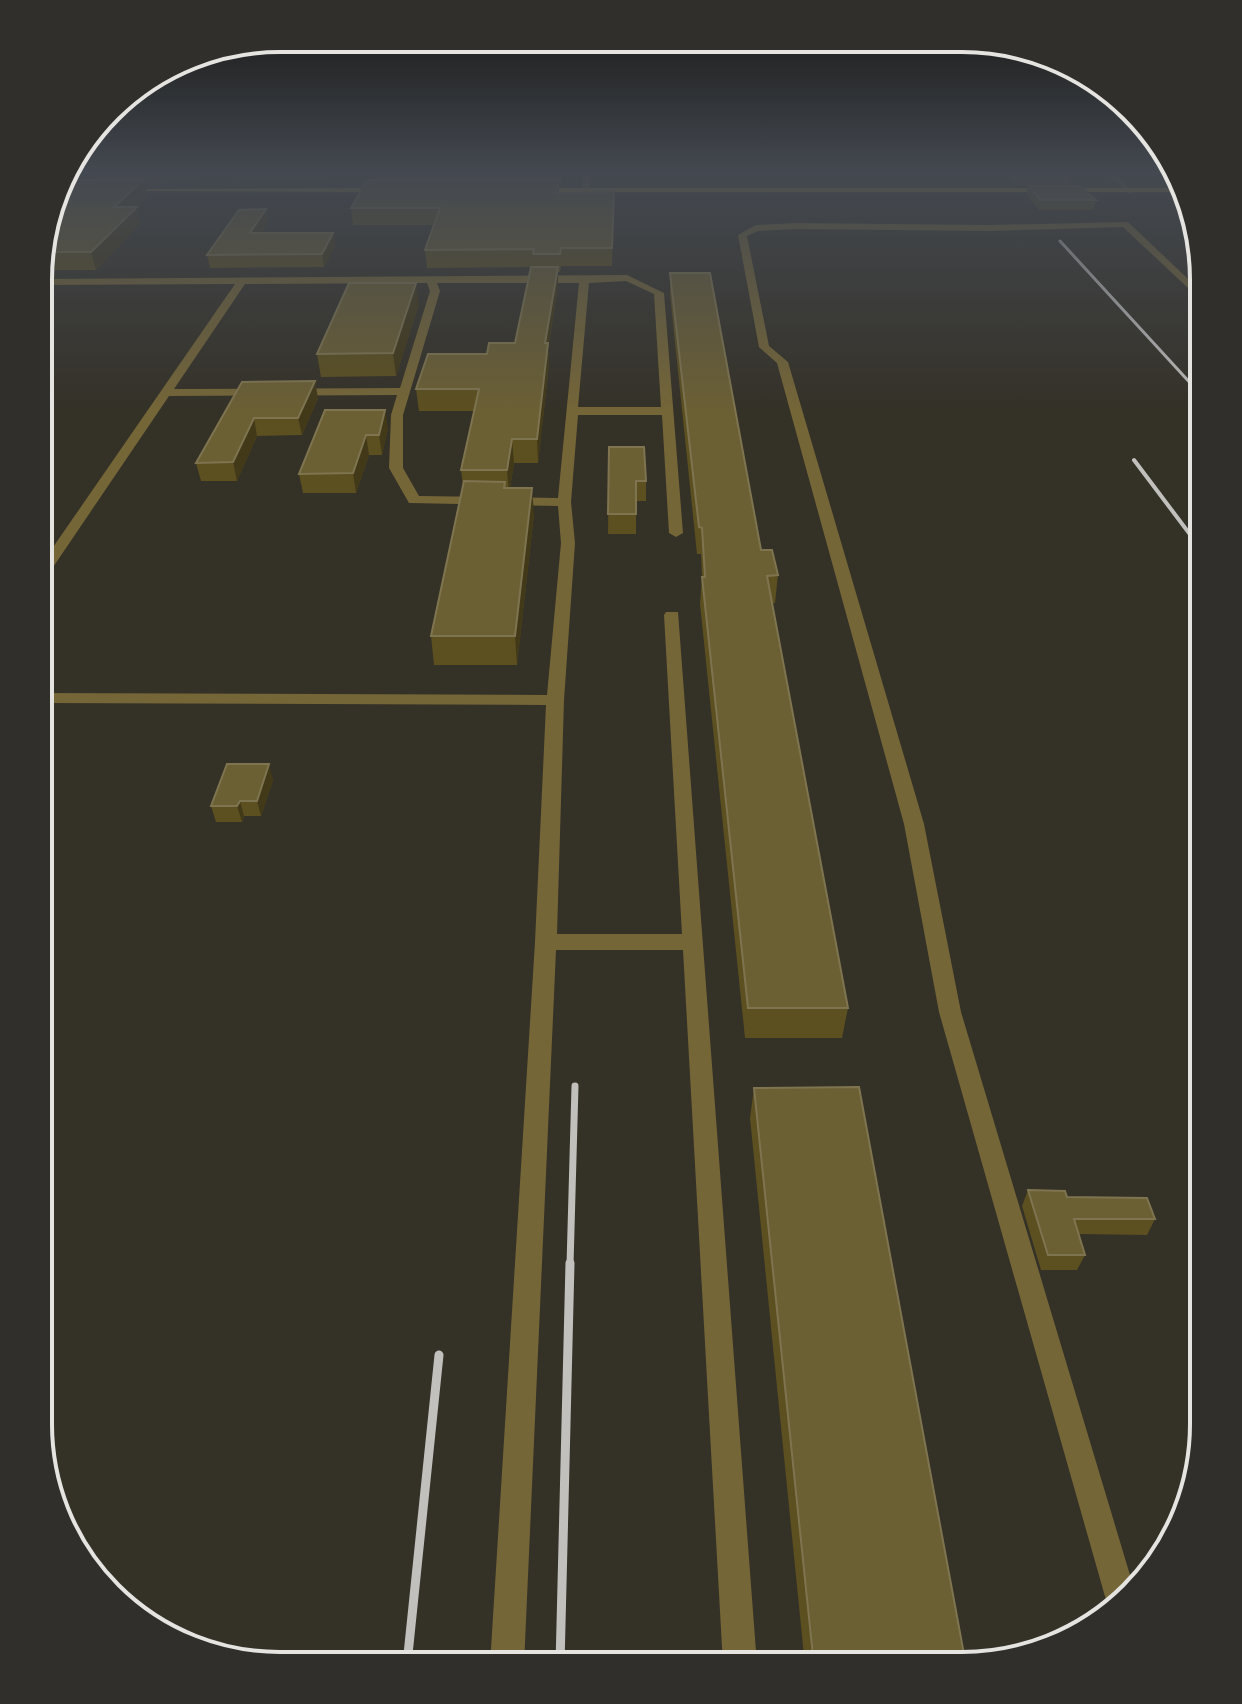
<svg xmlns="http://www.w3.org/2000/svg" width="1242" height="1704" viewBox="0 0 1242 1704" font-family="'Sofia Sans Condensed',sans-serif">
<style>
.built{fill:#343127}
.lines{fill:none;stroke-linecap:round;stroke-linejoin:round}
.minor{fill:#756638;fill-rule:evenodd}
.major{fill:#c2a23a;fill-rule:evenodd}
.rail-far3{stroke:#c1c0bd;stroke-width:3}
.rail-far2{stroke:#c1c0bd;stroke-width:4}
.rail-far1{stroke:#c1c0bd;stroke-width:7}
.rail{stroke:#c1c0bd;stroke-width:9}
.wall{fill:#5c4f20;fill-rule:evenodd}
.shaded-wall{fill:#423919}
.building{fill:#6b5f34;stroke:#7e744f;stroke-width:2}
.rim{fill:none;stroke:#e5e4e1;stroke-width:4}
</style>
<rect width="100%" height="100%" fill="#2a2925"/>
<path class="built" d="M 66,172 L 585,172 L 584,189 L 60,190 Z
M 590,172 L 1108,172 L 1129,190 L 1133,189 L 1113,172 L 1179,173 L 1204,279 L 1203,1441 L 1163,1559 L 1069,1641 L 963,1666 L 249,1664 L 133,1616 L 63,1531 L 38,1425 L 40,248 L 59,192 L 576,192 L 588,189 Z"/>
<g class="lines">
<path class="minor" d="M 203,172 L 211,172 L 206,175 Z
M 584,172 L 592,172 L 590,190 L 586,192 L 582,190 Z
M 1106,172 L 1115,172 L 1134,193 L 1128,193 Z
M 1128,222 L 1204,294 L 1204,303 L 1123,227 L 989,231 L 796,229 L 758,231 L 747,236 L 769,346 L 788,362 L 924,824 L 961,1012 L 1133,1585 L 1108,1607 L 939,1012 L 904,824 L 777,363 L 759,347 L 738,235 L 756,225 L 796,223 L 989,225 Z
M 627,275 L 664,293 L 683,533 L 676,537 L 669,533 L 662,415 L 578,415 L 571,502 L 575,543 L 564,700 L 557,934 L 682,934 L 664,615 L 666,612 L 678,612 L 757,1665 L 723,1665 L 683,950 L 556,950 L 524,1665 L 490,1665 L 535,942 L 546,705 L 39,703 L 39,693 L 547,695 L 561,543 L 558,506 L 409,503 L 389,468 L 391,415 L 397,395 L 169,396 L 45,579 L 40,580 L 40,566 L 235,284 L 40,285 L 40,279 ZM 626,281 L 654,294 L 661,407 L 578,407 L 589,283 ZM 427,283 L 430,291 L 400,388 L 174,389 L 245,284 ZM 437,283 L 579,283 L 558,498 L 419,496 L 403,468 L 403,415 L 440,291 Z"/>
<path class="major" d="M 387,188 L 390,192 L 115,191 L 119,189 Z
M 535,188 L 1183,188 L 1184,192 L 532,192 Z"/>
<path class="rail-far3" d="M 1060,241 L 1204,398"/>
<path class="rail-far2" d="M 1134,460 L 1204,553"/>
<path class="rail-far1" d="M 570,1265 L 575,1086"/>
<path class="rail" d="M 407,1664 L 439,1355
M 560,1665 L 570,1263"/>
</g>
<path class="wall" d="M 71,172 L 201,172 L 200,177 L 169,177 L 159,186 L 146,186 L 148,196 L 136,207 L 141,223 L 96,270 L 40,270 L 40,248 L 71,180 L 69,174 ZM 91,173 L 92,180 L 81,180 Z
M 235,172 L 328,172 L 324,177 L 247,178 L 240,177 Z
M 372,172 L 564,172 L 561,186 L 559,186 L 559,193 L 614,192 L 612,266 L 561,266 L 560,272 L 558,272 L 558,286 L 548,349 L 549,364 L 538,463 L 514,463 L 510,488 L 534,514 L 517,665 L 434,665 L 431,636 L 463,486 L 461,470 L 474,411 L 419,411 L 416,389 L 487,354 L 515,343 L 531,267 L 427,268 L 425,250 L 434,225 L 353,225 L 351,208 L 374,180 Z
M 1005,172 L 1071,172 L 1068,185 L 1017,185 Z
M 1028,186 L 1096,200 L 1093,210 L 1039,210 L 1026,195 Z
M 268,222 L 261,233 L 333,233 L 335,246 L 324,267 L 210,268 L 207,255 Z
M 670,273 L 761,550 L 778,575 L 775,603 L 772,603 L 848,1008 L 842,1038 L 745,1038 L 700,604 L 702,577 L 701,554 L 697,554 L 670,294 Z
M 419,304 L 396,376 L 321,377 L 317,354 Z
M 242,382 L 318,398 L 302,435 L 257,436 L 237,481 L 201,481 L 196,463 Z
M 325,410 L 388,428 L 382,455 L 369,455 L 356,493 L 303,493 L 299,474 Z
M 609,447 L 646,481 L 646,501 L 636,501 L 636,534 L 608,534 Z
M 273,780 L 261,816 L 244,816 L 242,822 L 216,822 L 211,806 Z
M 754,1088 L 963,1666 L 805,1666 L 750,1118 Z
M 1028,1190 L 1067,1197 L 1155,1219 L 1147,1235 L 1078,1234 L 1085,1255 L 1077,1270 L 1041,1270 L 1022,1206 Z"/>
<path class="shaded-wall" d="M 71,172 L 92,172 L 72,186 L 69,174 Z
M 158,172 L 168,172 L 169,177 L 159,186 L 156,174 Z
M 144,180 L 148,196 L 118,223 L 114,207 Z
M 137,207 L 141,223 L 96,270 L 91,252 Z
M 266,209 L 268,222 L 253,246 L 250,233 Z
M 333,233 L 335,246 L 324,267 L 322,254 Z
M 558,267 L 558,286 L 548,349 L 549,364 L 538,463 L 537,439 L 545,343 Z
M 416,283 L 419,304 L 396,376 L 393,353 Z
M 315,381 L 318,398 L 302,435 L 298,418 Z
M 385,410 L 388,428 L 382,455 L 379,435 Z
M 254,418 L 257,436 L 237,481 L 233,462 Z
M 366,435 L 369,455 L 356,493 L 353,473 Z
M 512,439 L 514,463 L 509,494 L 507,470 Z
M 532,488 L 534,514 L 517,665 L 515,636 Z
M 269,764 L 273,780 L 261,816 L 257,801 Z
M 240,801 L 244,816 L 242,822 L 237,806 Z"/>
<path class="building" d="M 92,172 L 158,172 L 156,174 L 90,174 Z
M 374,172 L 561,172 L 561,173 L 373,173 Z
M 559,179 L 556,193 L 614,192 L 612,248 L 561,248 L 560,254 L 533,254 L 534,249 L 425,250 L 440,208 L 351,208 L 367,180 Z
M 63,180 L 144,180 L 114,207 L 137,207 L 91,252 L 40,252 L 40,248 Z
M 1028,186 L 1080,186 L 1096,200 L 1041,200 Z
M 266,209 L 250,233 L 333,233 L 322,254 L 207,255 L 239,210 Z
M 531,267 L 558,267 L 545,343 L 548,343 L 537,439 L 512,439 L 507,470 L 461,470 L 479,389 L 416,389 L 428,354 L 487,354 L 489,343 L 515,343 Z
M 670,273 L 710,273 L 761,550 L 772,550 L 778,575 L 767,576 L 848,1008 L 748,1008 L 702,577 L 705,577 L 702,528 L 699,527 Z
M 349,283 L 416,283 L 393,353 L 317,354 Z
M 315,381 L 298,418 L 254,418 L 233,462 L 196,463 L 242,382 Z
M 325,410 L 385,410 L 379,435 L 366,435 L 353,473 L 299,474 Z
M 609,447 L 644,447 L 646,481 L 636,481 L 636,514 L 608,514 Z
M 464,481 L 505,482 L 504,488 L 532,488 L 515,636 L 431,636 Z
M 227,764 L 269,764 L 257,801 L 240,801 L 237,806 L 211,806 Z
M 859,1087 L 966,1665 L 963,1666 L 814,1666 L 754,1088 Z
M 1028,1190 L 1065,1191 L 1067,1197 L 1147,1198 L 1155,1219 L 1074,1219 L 1085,1255 L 1048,1255 Z"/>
<linearGradient id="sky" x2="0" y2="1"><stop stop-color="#171714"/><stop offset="0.42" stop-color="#444951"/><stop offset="1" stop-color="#444951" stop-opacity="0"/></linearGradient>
<rect width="1242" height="411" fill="url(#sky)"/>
<path d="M0 0H1242V1704H0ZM280 52H962A228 228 0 0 1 1190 280V1424A228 228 0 0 1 962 1652H280A228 228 0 0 1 52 1424V280A228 228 0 0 1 280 52Z" fill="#302f2b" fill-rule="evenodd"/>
<path class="rim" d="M280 52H962A228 228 0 0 1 1190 280V1424A228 228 0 0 1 962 1652H280A228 228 0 0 1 52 1424V280A228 228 0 0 1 280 52Z"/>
</svg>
